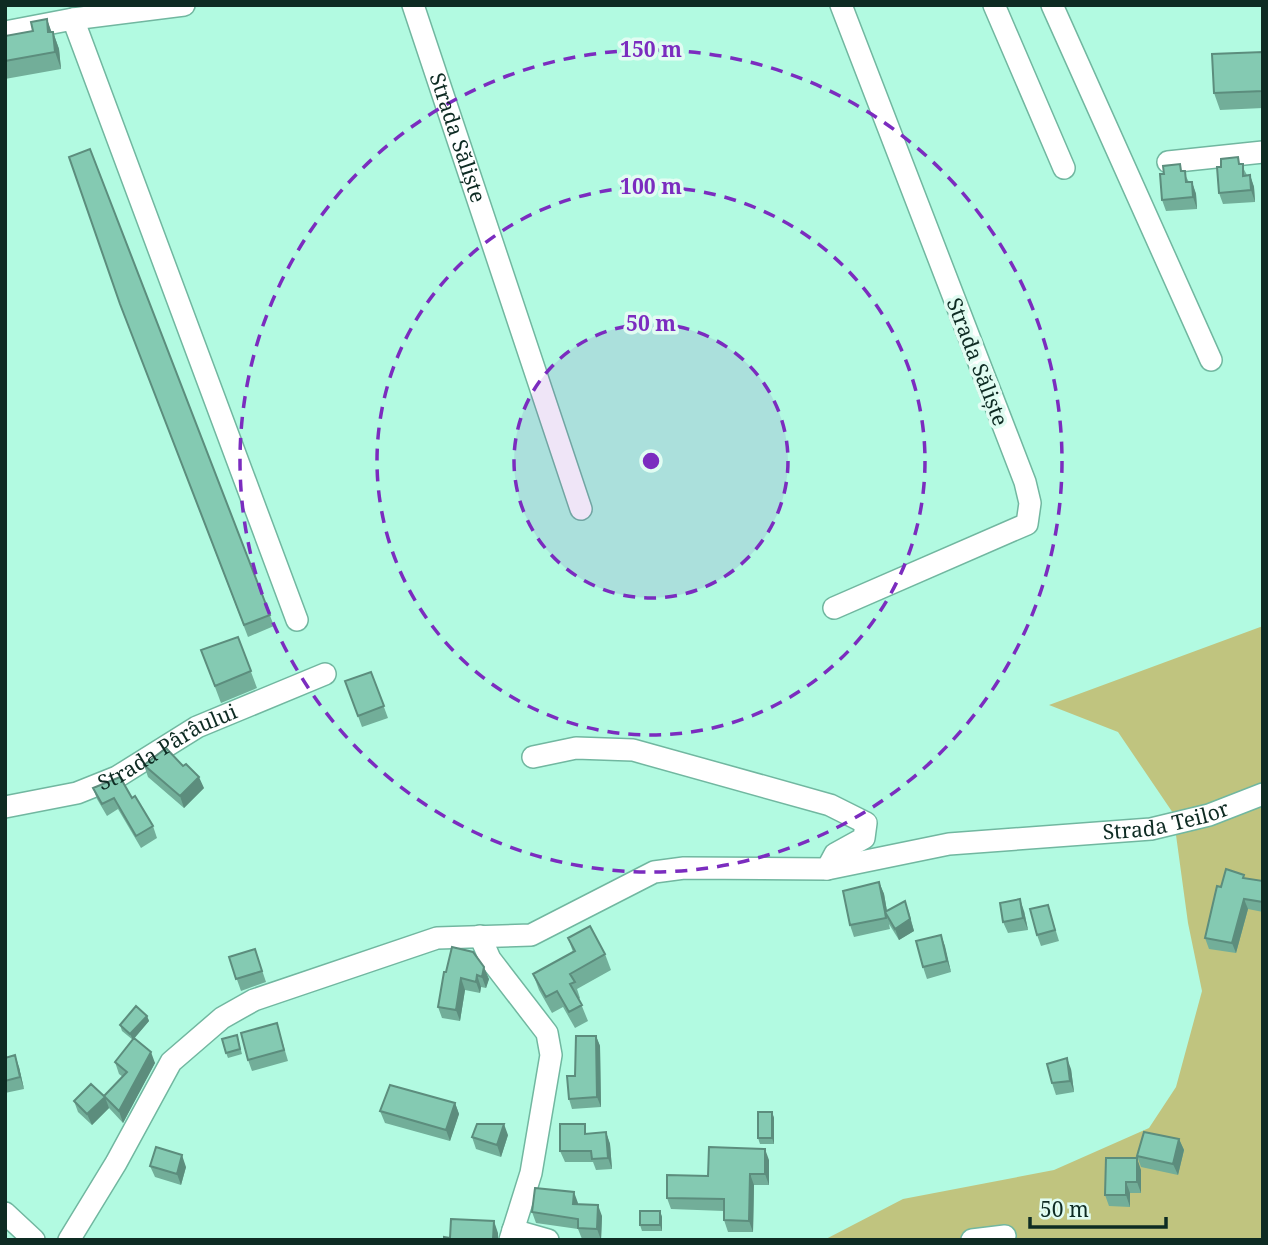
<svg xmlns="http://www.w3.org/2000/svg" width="1268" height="1245" viewBox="0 0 1268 1245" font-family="'Noto Serif',serif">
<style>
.green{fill:#c0c47f}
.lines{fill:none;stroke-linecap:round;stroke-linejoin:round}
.street-casing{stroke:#71b7a0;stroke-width:24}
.street{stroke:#fff;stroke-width:21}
.wall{fill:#72ae99}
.shaded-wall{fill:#5c8d7d}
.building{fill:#84cab2;stroke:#5c8d7d;stroke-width:2}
.ring{fill:none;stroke:#7b2cbf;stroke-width:3.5;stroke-dasharray:12 9}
.labels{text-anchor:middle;stroke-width:7;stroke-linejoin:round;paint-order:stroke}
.street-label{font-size:21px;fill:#0e2b23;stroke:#e1fcf2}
.centre{fill:#7b2cbf;stroke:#e1fcf2;stroke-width:3.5}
.ring-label{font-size:21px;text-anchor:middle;font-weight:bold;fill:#7b2cbf;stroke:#e1fcf2;stroke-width:7;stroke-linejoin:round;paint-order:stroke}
</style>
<rect width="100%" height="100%" fill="#b2fae1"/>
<path class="green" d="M 1263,626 L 1263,1240 L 824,1240 L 903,1199 L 1054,1170 L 1149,1128 L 1176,1087 L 1202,991 L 1188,923 L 1173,813 L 1118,732 L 1049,705 Z"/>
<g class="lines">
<g class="street-casing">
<g id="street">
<path id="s1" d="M 413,5 L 581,509"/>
<path d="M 994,5 L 1064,168"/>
<path d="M 1052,5 L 1211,360"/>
<path d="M 73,19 L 297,620"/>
<path d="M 5,32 L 73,19 L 184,5"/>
<path d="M 1168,162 L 1263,152"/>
<path d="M 834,608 L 1027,524 L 1030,503 L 1025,482 L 841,5"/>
<path d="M 533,757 L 576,748 L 633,750 L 830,805 L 866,823 L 864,838 L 835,854 L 827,869"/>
<path id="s2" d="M 5,807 L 77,793 L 117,777 L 197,727 L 325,674"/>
<path d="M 480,936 L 490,959 L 547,1033 L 551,1055 L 531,1173 L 510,1240"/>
<path d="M 5,1213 L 34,1240"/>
<path d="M 513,1230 L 548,1240"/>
<path id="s3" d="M 69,1240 L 116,1163 L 171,1062 L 222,1018 L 254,1000 L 437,938 L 531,935 L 654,872 L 684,868 L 827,869 L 949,844 L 1151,829 L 1209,815 L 1263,794"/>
<path d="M 972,1240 L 1005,1236"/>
</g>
</g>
<use href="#street" class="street"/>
</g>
<path class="wall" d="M 47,19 L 51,32 L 53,32 L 59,49 L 61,69 L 5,79 L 5,36 L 33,31 Z
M 1263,52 L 1263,108 L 1220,110 L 1214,93 Z
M 90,149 L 274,626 L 248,637 L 120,304 Z
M 1241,164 L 1247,175 L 1250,175 L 1254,187 L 1255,202 L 1223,204 L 1219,193 Z
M 1183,171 L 1189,182 L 1192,182 L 1196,194 L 1197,209 L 1166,211 L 1162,200 Z
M 238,637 L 257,688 L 221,703 L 201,650 Z
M 371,672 L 388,718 L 362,727 L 345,681 Z
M 144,765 L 204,788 L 184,808 L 148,777 Z
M 93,788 L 132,798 L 153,826 L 157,838 L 141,848 L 118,809 L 107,816 L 97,799 Z
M 1245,878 L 1263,881 L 1263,912 L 1248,909 L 1236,953 L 1209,949 L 1205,938 L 1221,887 Z
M 879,882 L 884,894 L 887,911 L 905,901 L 909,912 L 914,931 L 899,940 L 889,924 L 890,929 L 854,937 L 850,925 Z
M 1048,905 L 1059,941 L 1041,946 L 1037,935 Z
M 1024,911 L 1028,930 L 1008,933 L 1003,922 Z
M 941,935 L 951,972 L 927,979 L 923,967 Z
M 568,938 L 605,954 L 611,970 L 577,989 L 580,998 L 579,999 L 588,1021 L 575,1028 L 563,1007 L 552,1013 L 539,990 L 533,974 L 573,952 Z
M 452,947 L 489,979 L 486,988 L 481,987 L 480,993 L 465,990 L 460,1021 L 442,1018 L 438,1007 Z
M 255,949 L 266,982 L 241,991 L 229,957 Z
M 147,1016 L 149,1021 L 134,1038 L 155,1063 L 123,1123 L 109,1108 L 92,1125 L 78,1112 L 74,1101 L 104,1096 L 123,1077 L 119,1074 L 115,1062 L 133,1040 L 122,1031 L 120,1025 Z
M 277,1023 L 288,1061 L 252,1071 L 248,1060 Z
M 237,1035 L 242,1054 L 228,1058 L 226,1053 Z
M 596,1036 L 600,1046 L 601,1107 L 572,1109 L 569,1099 L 575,1076 Z
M 5,1058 L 19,1067 L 24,1089 L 5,1093 Z
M 1071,1069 L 1074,1092 L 1056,1095 L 1052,1083 Z
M 455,1103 L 459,1114 L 450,1141 L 385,1123 L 380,1111 Z
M 772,1112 L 774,1118 L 774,1144 L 760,1144 L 758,1138 Z
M 606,1132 L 610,1144 L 612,1169 L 596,1170 L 593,1162 L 565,1162 L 560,1151 L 589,1134 Z
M 508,1135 L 501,1157 L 476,1149 L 472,1137 Z
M 1179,1139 L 1184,1150 L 1178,1175 L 1141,1167 L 1137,1156 Z
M 769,1160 L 769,1185 L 754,1185 L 753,1232 L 728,1232 L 724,1220 L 724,1211 L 671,1209 L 667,1198 L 708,1176 Z
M 150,1166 L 186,1167 L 181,1185 L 155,1177 Z
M 1141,1170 L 1141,1193 L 1130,1193 L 1130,1207 L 1109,1206 L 1105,1195 Z
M 578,1203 L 578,1204 L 602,1216 L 601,1240 L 582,1239 L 578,1229 L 536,1223 L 532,1212 Z
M 660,1211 L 662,1217 L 662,1231 L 642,1231 L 640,1225 Z"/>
<path class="shaded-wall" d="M 47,19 L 53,36 L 53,32 L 59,49 L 61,69 L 48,32 Z
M 1250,175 L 1254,187 L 1255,202 L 1251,190 Z
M 1192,182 L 1196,194 L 1197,209 L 1193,197 Z
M 199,777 L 204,788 L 184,808 L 180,796 Z
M 879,882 L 884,894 L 888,917 L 885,912 Z
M 1020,899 L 1024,911 L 1028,930 L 1023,918 Z
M 1244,899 L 1248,909 L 1236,953 L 1232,943 Z
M 905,901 L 914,931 L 899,940 L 895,929 Z
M 941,935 L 945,946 L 951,972 L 947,961 Z
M 484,967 L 489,979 L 486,988 L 482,977 Z
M 477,975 L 481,987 L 480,993 L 476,982 Z
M 461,978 L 465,990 L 460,1021 L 456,1010 Z
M 147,1016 L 149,1021 L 133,1040 L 130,1034 Z
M 596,1036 L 600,1046 L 601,1107 L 597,1097 Z
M 151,1052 L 155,1063 L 123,1123 L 119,1111 Z
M 15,1055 L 19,1067 L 24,1089 L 20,1077 Z
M 1067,1058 L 1071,1069 L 1074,1092 L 1070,1081 Z
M 105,1097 L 109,1108 L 92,1125 L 87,1114 Z
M 455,1103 L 459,1114 L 450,1141 L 446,1130 Z
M 772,1112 L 774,1118 L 774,1144 L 772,1138 Z
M 504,1124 L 508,1135 L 501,1157 L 497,1145 Z
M 606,1132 L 610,1144 L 612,1169 L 608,1158 Z
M 1179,1139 L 1184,1150 L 1178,1175 L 1173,1164 Z
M 765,1149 L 769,1160 L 769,1185 L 765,1174 Z
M 182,1155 L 186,1167 L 181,1185 L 177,1174 Z
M 1137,1158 L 1141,1170 L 1141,1193 L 1137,1182 Z
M 750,1174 L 754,1185 L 753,1232 L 749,1221 Z
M 1126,1182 L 1130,1193 L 1130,1207 L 1126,1195 Z
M 574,1192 L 578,1203 L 577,1215 L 573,1204 Z
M 598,1205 L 602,1216 L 601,1240 L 597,1229 Z
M 660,1211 L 662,1217 L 662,1231 L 660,1225 Z
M 494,1221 L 498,1233 L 498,1240 L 493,1240 Z"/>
<path class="building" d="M 47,19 L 48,32 L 53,32 L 55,52 L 5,61 L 5,36 L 33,31 L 31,22 Z
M 1263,52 L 1263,91 L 1214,93 L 1212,54 Z
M 90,149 L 270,615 L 244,625 L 120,304 L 69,157 Z
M 1238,157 L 1239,164 L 1243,164 L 1243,176 L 1250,175 L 1251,190 L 1219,193 L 1217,167 L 1221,167 L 1221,159 Z
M 1180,164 L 1181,171 L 1185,171 L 1186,182 L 1192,182 L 1193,197 L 1162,200 L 1160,174 L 1164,174 L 1163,166 Z
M 238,637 L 251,671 L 215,686 L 201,650 Z
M 371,672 L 384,706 L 358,716 L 345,681 Z
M 166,748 L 183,766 L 186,764 L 199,777 L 180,796 L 144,765 Z
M 120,777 L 132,798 L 135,796 L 153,826 L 136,836 L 114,798 L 102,804 L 93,788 Z
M 1226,869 L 1244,875 L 1243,878 L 1263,881 L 1263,902 L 1244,899 L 1232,943 L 1205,938 L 1217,886 L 1221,887 Z
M 879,882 L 885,912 L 905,901 L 910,919 L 895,929 L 885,912 L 886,918 L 850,925 L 843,891 Z
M 1020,899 L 1023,918 L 1003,922 L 1000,903 Z
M 1048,905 L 1055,930 L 1037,935 L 1030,909 Z
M 590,926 L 605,954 L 570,974 L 575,982 L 570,984 L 582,1005 L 569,1012 L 557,991 L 546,997 L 533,974 L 575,951 L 568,938 Z
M 941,935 L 947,961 L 923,967 L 916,941 Z
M 452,947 L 473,952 L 484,967 L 482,977 L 477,975 L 476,982 L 461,978 L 456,1010 L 438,1007 L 444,972 L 446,972 Z
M 255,949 L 262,971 L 236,979 L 229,957 Z
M 136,1006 L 147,1016 L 130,1034 L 120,1025 Z
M 277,1023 L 284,1050 L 248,1060 L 241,1033 Z
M 237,1035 L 240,1049 L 226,1053 L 222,1039 Z
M 576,1036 L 596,1036 L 597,1097 L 569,1099 L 567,1076 L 575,1076 Z
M 134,1038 L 151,1052 L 119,1111 L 104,1096 L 127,1072 L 115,1062 Z
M 15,1055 L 20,1077 L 5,1081 L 5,1058 Z
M 1067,1058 L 1070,1081 L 1052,1083 L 1047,1064 Z
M 91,1084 L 105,1097 L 87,1114 L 74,1101 Z
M 390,1085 L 455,1103 L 446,1130 L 380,1111 Z
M 758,1112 L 772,1112 L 772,1138 L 758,1138 Z
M 477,1124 L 504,1124 L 497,1145 L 472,1137 Z
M 560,1124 L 585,1124 L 585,1134 L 606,1132 L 608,1158 L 592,1159 L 591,1151 L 560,1151 Z
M 1144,1132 L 1179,1139 L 1173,1164 L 1137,1156 Z
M 156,1147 L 182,1155 L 177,1174 L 150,1166 Z
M 709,1147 L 765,1149 L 765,1174 L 750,1174 L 749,1221 L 724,1220 L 724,1199 L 667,1198 L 667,1175 L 708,1176 Z
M 1106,1158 L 1137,1158 L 1137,1182 L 1126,1182 L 1126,1195 L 1105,1195 Z
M 535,1188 L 574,1192 L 573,1204 L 598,1205 L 597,1229 L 578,1228 L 578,1219 L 532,1212 Z
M 640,1211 L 660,1211 L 660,1225 L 640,1225 Z
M 451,1219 L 494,1221 L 493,1239 L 444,1240 L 444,1237 L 450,1238 Z"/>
<circle cx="651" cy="461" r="137" fill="#7b2cbf" fill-opacity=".12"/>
<g class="ring">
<circle cx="651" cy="461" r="137"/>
<circle cx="651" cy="461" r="274"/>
<circle cx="651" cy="461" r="411"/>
</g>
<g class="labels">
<g class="street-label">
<text dy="7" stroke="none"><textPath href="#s1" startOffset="140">Strada Săliște</textPath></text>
<text transform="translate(977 362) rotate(69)" y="7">Strada Săliște</text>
<text dy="7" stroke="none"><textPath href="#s2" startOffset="175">Strada Pârâului</textPath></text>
<text dy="7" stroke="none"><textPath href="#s3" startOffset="1251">Strada Teilor</textPath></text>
</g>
</g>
<circle cx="651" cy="461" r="10" class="centre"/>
<g class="ring-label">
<text x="651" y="57">150 m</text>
<text x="651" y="194">100 m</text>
<text x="651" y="331">50 m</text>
</g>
<rect width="1268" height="1245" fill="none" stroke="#0e2b23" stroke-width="14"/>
<path d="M1030 1217v10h136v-10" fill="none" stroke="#0e2b23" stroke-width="3.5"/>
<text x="1040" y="1217" font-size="21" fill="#0e2b23" stroke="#e1fcf2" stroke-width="5" paint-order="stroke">50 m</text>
</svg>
